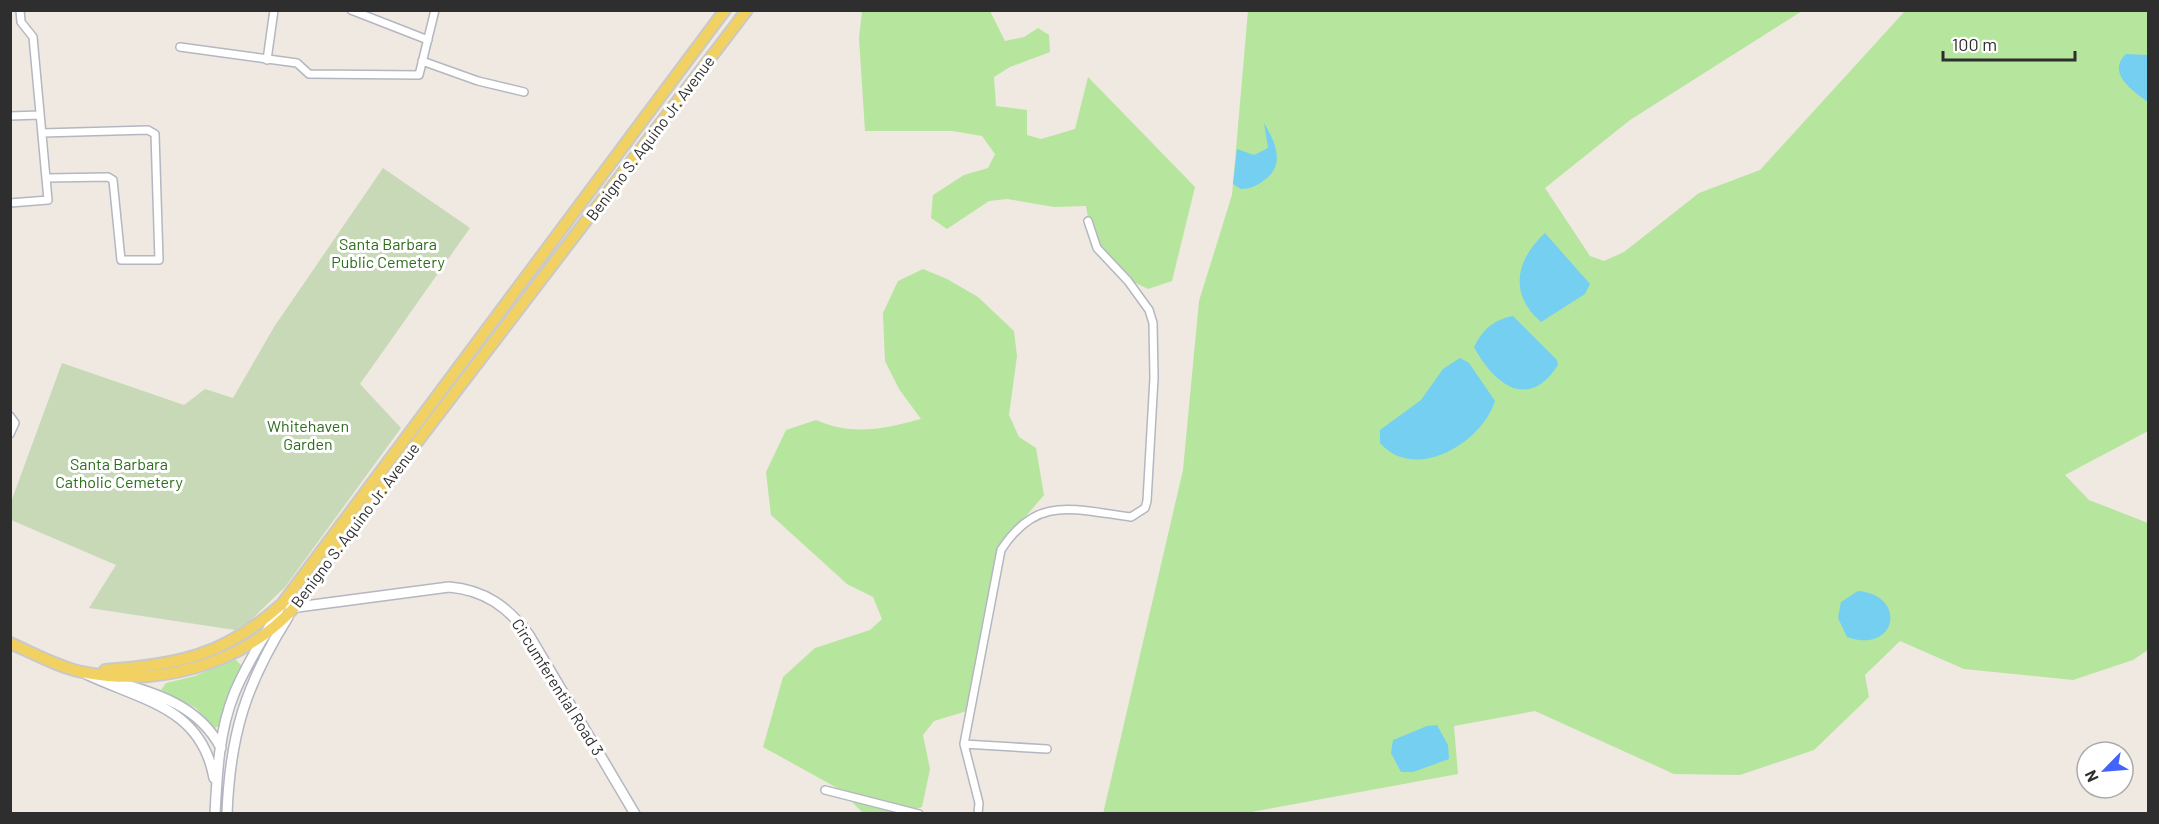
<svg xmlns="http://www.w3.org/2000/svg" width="2159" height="824" viewBox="0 0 2159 824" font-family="Barlow,sans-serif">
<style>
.green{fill:#b6e59e}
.cemetery{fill:#c8d9b8}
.water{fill:#75cff0}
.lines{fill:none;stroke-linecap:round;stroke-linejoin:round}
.street-casing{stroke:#b4b7c1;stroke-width:10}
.secondary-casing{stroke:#b4b7c1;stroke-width:12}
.primary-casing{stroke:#c9c9c9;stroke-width:14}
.street{stroke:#fff;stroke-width:7}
.secondary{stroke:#fff;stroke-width:9}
.primary{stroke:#f2d163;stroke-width:10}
.labels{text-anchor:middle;stroke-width:6;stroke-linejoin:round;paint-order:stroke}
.street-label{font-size:16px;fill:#2e2e2e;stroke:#fff}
.park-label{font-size:16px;fill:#2c6e1b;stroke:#fff}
</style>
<rect width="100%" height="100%" fill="#efe9e1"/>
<path class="green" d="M 862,11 L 990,11 L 1005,41 L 1024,37 L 1038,28 L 1049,35 L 1050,52 L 1010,67 L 994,77 L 996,106 L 1027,110 L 1027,135 L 1041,139 L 1075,129 L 1088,77 L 1195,187 L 1172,281 L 1148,289 L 1121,276 L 1092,242 L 1086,206 L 1054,207 L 1007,199 L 989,201 L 947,229 L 931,218 L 933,195 L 964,175 L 988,168 L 995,154 L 982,136 L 952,131 L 865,131 L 859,38 Z
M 1248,11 L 1802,11 L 1630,120 L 1545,188 L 1590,256 L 1604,261 L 1624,252 L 1699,193 L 1760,170 L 1905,11 L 2148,11 L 2148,431 L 2065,475 L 2089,500 L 2148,523 L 2148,650 L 2133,660 L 2073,680 L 1964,669 L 1900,641 L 1865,675 L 1869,697 L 1814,750 L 1740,775 L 1674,774 L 1535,711 L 1454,726 L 1458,774 L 1246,813 L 1103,814 L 1183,470 L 1199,301 L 1232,195 Z
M 923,269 L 947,279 L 978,297 L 1014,331 L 1017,356 L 1009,415 L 1019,437 L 1036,448 L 1044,495 L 1002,544 L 970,710 L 934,721 L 923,735 L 930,769 L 922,807 L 902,813 L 863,813 L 839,789 L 763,747 L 783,677 L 815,648 L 870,630 L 882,619 L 873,597 L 847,584 L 771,515 L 766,472 L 786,430 L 816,420 C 851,436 885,429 921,419 L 899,389 L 885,361 L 883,313 L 898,281 Z
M 235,659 L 242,666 L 220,726 L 214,728 L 196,708 L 161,690 L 166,683 L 195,676 Z"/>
<path class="cemetery" d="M 383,168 L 470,228 L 360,384 L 401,428 L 285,587 L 250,621 L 235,630 L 89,608 L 116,565 L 11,520 L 11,502 L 62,363 L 184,405 L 205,389 L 233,398 L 274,327 Z"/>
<path class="water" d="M 2126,54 L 2148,55 L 2148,102 C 2133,91 2106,73 2126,54 Z
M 1264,123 C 1276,143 1286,166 1263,181 C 1257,186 1249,189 1241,189 L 1233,184 L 1237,149 L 1254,155 L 1268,148 Z
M 1545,233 L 1590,284 L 1585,294 L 1541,322 C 1509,294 1515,261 1545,233 Z
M 1513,316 L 1557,360 L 1558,365 C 1529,411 1494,385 1474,347 C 1482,330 1494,319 1513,316 Z
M 1460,358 L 1469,363 L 1495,401 C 1482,443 1415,483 1380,443 L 1380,430 L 1421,400 L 1443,369 Z
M 1858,591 C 1908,595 1897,655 1847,637 L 1838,618 L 1841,602 Z
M 1437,725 L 1448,745 L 1449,759 L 1413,772 L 1401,772 L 1391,753 L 1393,740 L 1427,726 Z"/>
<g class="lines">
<g class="street-casing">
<path id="street" d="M 351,10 L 428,40
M 180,47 L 297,63 L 309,74 L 419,75 L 435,10
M 267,60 L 274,10
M 422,61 L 478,81 L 524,92
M 10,116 L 40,115
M 42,133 L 148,130 L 155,134 L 159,260 L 121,260 L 113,180 L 108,177 L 47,178
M 10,203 L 48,200 L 33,37 L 21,22 L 20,10
M 10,416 L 15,423 L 10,434
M 964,744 L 1047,749
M 825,790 L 919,814
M 978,814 L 979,803 L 964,744 L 1001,550 C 1037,494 1074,510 1131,517 L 1145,508 L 1147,501 L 1154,378 L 1153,323 L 1149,310 L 1128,281 L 1097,248 L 1088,221"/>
</g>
<g class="secondary-casing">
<path id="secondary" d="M 290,608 L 449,587 C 485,590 508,607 529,635 L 635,814
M 86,674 C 143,701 201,707 214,778
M 109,680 C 154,693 198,704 221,748
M 215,814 C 217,774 219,731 234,694 C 246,664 265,637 280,607
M 227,814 C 230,734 246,684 288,617"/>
</g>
<g class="primary-casing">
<path id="primary" d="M 10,643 C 33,653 58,667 82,672 C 156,687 239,666 292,610 C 309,592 323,567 337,547 L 747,10
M 105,670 C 179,665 225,655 282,604 L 725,10"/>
</g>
<use href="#street" class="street"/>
<use href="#secondary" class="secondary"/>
<use href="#primary" class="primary"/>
</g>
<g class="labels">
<g class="street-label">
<text transform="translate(650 138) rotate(-53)" y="6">Benigno S. Aquino Jr. Avenue</text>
<text transform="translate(355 525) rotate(-53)" y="6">Benigno S. Aquino Jr. Avenue</text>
<text transform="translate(558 687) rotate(58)" y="6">Circumferential Road 3</text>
</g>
<g class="park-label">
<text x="388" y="250">Santa Barbara<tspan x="388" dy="18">Public Cemetery</tspan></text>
<text x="308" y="432">Whitehaven<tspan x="308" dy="18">Garden</tspan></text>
<text x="119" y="470">Santa Barbara<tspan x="119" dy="18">Catholic Cemetery</tspan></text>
</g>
</g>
<rect width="2159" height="824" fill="none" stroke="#2e2e2e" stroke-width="24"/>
<g transform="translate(2105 770) rotate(245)"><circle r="28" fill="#ffffff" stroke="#ababab" stroke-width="1.5"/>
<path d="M0-4.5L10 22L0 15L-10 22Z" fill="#4264fb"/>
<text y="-9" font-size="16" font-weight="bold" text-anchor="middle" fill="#2e2e2e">N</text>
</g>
<path d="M1943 51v9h132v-9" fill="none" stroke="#2e2e2e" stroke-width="3"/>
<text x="1952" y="51" font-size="18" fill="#2e2e2e" stroke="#ffffff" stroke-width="4.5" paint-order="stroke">100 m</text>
</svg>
